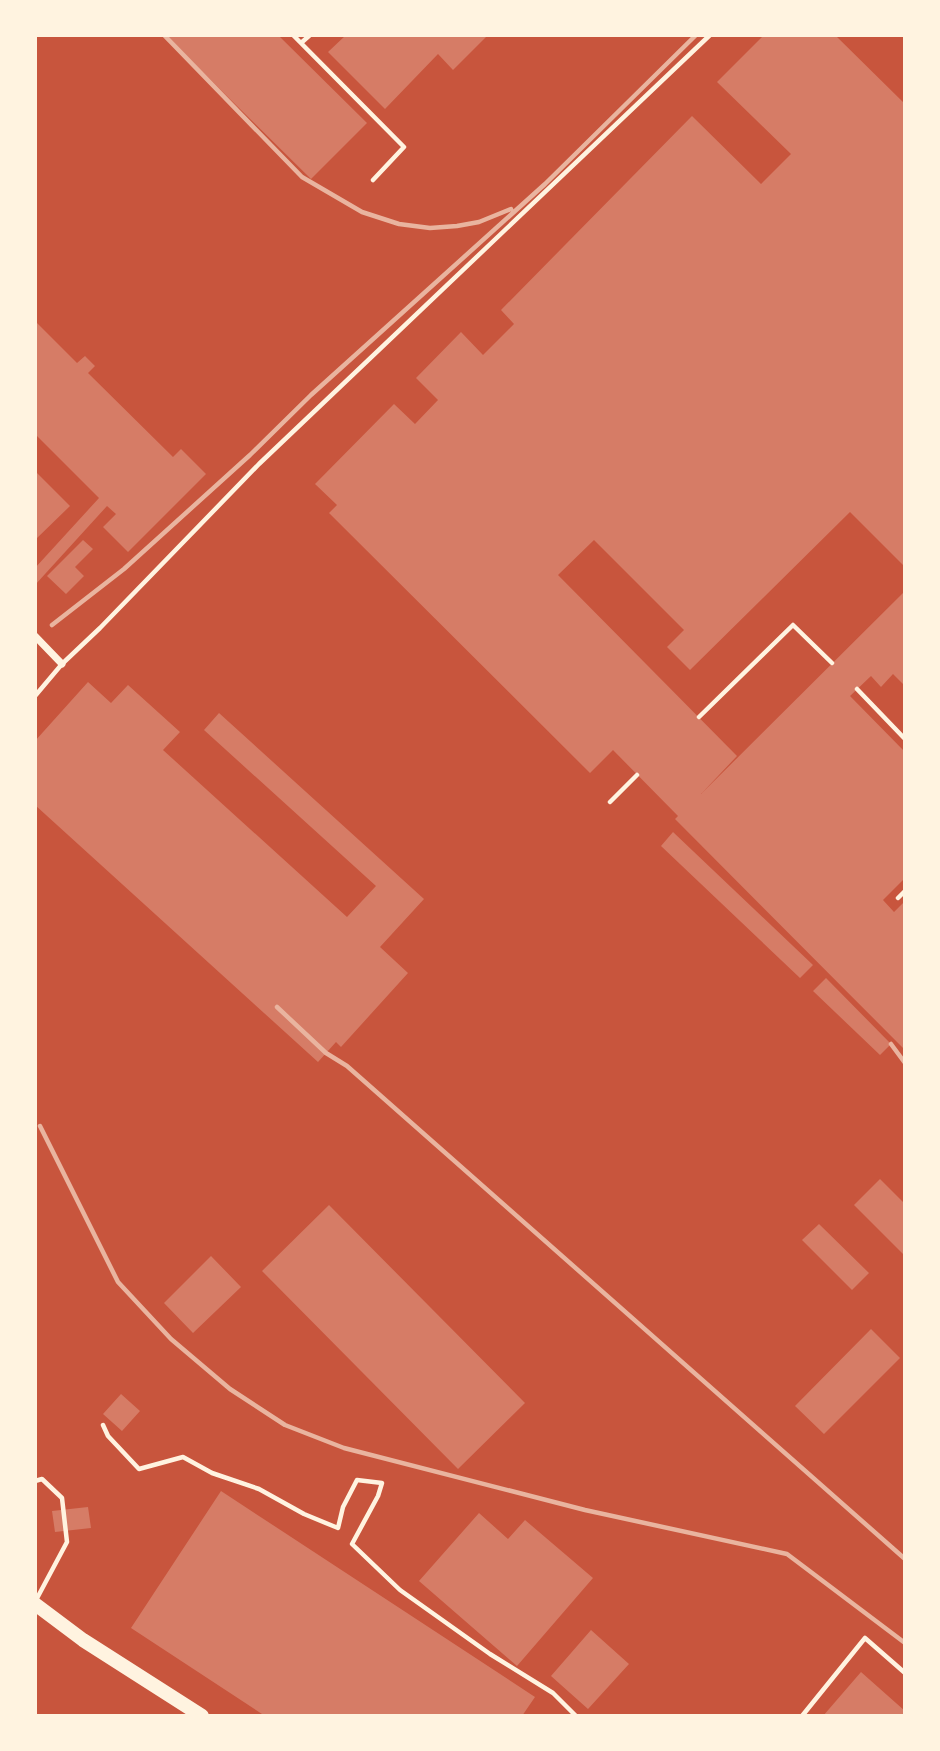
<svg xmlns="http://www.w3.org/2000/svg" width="940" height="1751" viewBox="0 0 940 1751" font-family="Inter,sans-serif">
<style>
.building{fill:#d67c66}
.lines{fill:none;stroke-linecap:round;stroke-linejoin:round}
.service{stroke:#fff3e0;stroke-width:4.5}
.minor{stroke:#fff3e0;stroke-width:7}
.primary{stroke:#fff3e0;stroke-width:14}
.rail{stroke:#e9b49f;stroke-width:4.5}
</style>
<rect width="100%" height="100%" fill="#c8553d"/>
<path class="building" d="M 165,35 L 278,35 L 367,123 L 311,179 Z
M 346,35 L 488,35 L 453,70 L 438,54 L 385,109 L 328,52 Z
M 764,35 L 835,35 L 905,104 L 905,567 L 850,512 L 690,670 L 667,647 L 684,630 L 594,540 L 558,575 L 737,756 L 701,794 L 905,591 L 905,686 L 893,674 L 881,687 L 871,676 L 850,696 L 905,752 L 905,878 L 883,900 L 894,912 L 905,901 L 905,1050 L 675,819 L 678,816 L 613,750 L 590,773 L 329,513 L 337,505 L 315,484 L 394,404 L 415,424 L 438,400 L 416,378 L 461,332 L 483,355 L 514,324 L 501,310 L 692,116 L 761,184 L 791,154 L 717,82 Z
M 35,321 L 77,363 L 85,356 L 95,366 L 88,373 L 173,457 L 181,449 L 206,474 L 128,552 L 103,527 L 116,514 L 107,506 L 35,585 L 35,568 L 99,498 L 35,434 Z
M 35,471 L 70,506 L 35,540 Z
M 83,540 L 93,549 L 75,567 L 84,576 L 66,594 L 47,576 Z
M 88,682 L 111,703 L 128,685 L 180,732 L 163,750 L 347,917 L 376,886 L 204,730 L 219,713 L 424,899 L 380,947 L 408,973 L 341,1047 L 336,1042 L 318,1062 L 35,805 L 35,741 Z
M 673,832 L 813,965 L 800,978 L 661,846 Z
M 826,978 L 891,1044 L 880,1055 L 813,991 Z
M 880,1179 L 905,1204 L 905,1256 L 854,1205 Z
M 329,1205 L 525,1403 L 458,1469 L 262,1271 Z
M 819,1224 L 869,1273 L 852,1290 L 802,1240 Z
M 211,1256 L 241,1287 L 193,1333 L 164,1303 Z
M 871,1329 L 900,1358 L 824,1434 L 795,1406 Z
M 121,1394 L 140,1411 L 122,1431 L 103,1414 Z
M 221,1491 L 535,1697 L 522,1716 L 265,1716 L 131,1628 Z
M 88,1507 L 91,1528 L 55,1532 L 52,1511 Z
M 479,1513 L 508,1539 L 525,1520 L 593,1578 L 517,1666 L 419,1581 Z
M 591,1630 L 629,1664 L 588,1709 L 551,1676 Z
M 861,1672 L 905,1711 L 905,1716 L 823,1716 Z"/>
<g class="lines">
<path class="service" d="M 293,35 L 404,147 L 373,180
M 301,43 L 310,35
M 857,689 L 905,739
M 35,696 L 62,664 L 100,628 L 259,464 L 710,35
M 699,717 L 793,625 L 832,663
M 610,802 L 637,775
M 898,898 L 905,891
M 103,1425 L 108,1436 L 139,1469 L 183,1457 L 212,1473 L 259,1489 L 304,1514 L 338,1528 L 343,1507 L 357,1480 L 382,1483 L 378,1496 L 352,1544 L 400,1590 L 490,1654 L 553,1693 L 576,1716
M 35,1481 L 42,1479 L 62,1498 L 67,1542 L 35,1602
M 802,1716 L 865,1638 L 905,1673"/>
<path class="minor" d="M 35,636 L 62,664"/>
<path class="primary" d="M 35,1604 L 83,1640 L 202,1716"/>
<path class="rail" d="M 164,35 L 302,177 L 362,212 L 399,224 L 430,228 L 457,226 L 479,222 L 511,209
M 52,625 L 124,569 L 250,455 L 311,395 L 545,184 L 696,35
M 277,1007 L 326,1053 L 347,1066 L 905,1559
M 891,1044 L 905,1063
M 40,1126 L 118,1282 L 171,1339 L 230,1389 L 285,1425 L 344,1448 L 585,1510 L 787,1554 L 905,1643"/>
</g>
<rect width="940" height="1751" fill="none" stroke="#fff3e0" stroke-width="74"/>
</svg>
